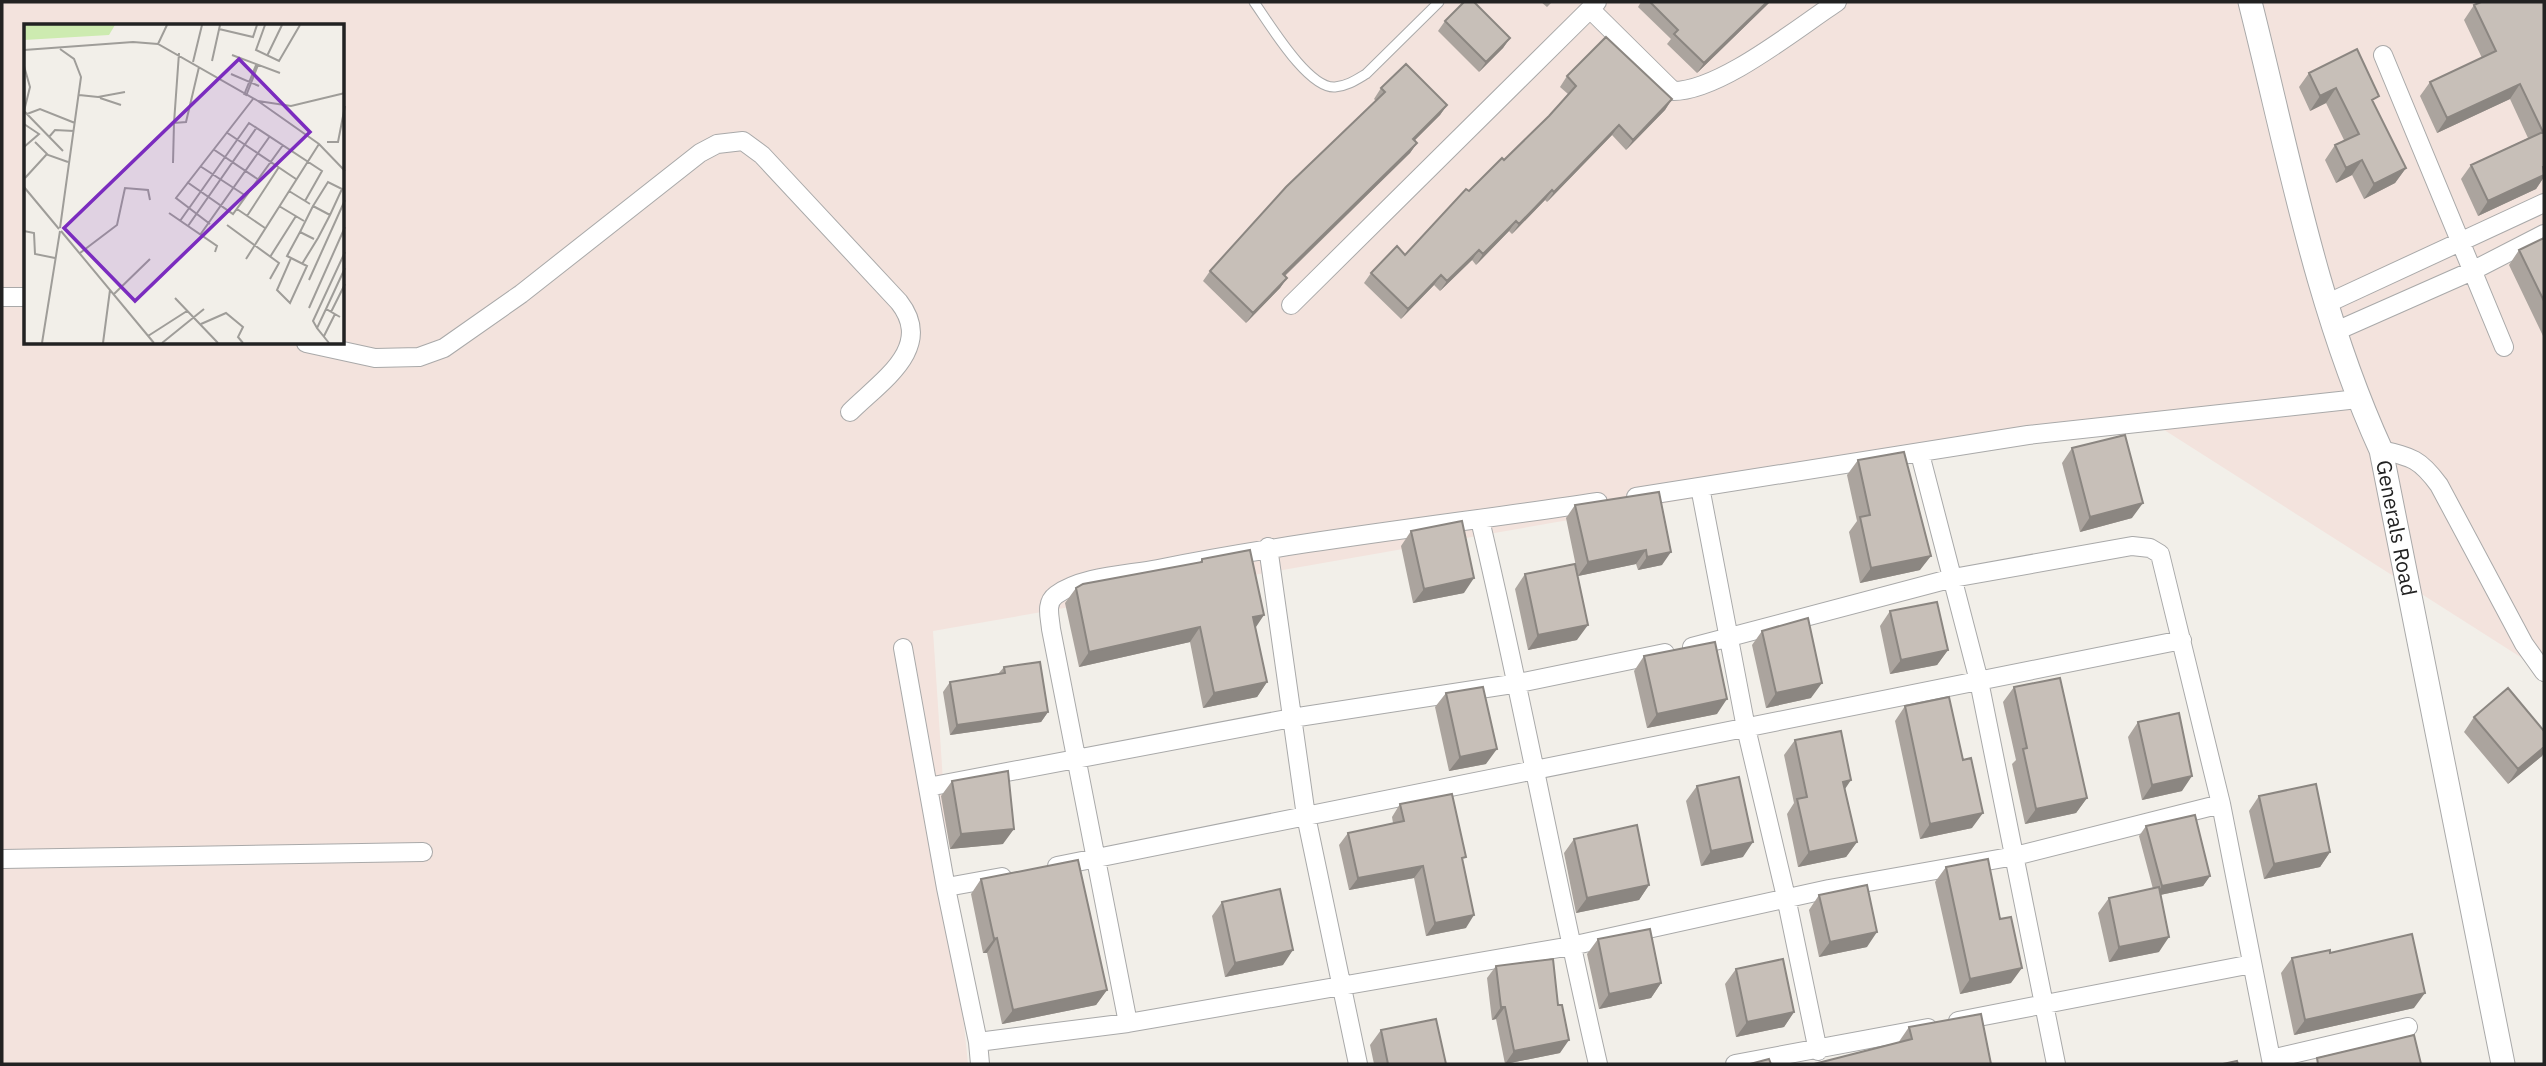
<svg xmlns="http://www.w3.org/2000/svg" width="2546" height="1066" viewBox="0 0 2546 1066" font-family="'IBM Plex Sans',sans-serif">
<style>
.military{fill:#f3e3dd;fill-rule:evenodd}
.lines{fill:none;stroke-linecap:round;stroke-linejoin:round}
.service-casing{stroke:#a9a9a9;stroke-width:11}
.minor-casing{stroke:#a9a9a9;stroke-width:20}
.tertiary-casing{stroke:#a9a9a9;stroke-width:25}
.service{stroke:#fff;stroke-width:9}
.minor{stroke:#fff;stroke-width:18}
.tertiary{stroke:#fff;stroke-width:23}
.wall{fill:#aba49e}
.shaded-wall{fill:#8b8681}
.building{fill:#c7bfb8;stroke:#8b8681;stroke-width:2}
.labels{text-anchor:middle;stroke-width:6;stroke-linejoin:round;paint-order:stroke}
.street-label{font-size:21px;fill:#222;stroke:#fff}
.inset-road{fill:none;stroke:#9f9d99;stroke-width:2}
.view{fill:#7b2cbf;fill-opacity:0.15;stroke:#7b2cbf;stroke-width:3.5}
.inset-edge{fill:none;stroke:#222;stroke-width:3.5}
</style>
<rect width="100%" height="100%" fill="#f2efe9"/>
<path class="military" d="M 2,2 L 2544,2 L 2544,672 L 2147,419 L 933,631 L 950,886 L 968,1064 L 2,1064 ZM 26,26 L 343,26 L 343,343 L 26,343 Z"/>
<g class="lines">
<g class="service-casing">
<path id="service" d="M 1254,2 C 1269,23 1308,89 1335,87 C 1347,86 1356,80 1366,74 L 1439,2"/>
</g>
<g class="minor-casing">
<path id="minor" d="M 1597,2 L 1590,9 L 1673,91 C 1720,91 1796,29 1837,2
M 2383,55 L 2504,347
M 2,297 L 26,297
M 2326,304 L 2544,203
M 1291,305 L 1590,9
M 2334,332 L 2472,271 L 2544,234
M 306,343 L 375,358 L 419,357 L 444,348 L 521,294 L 700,153 L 717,144 L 743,141 L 762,155 L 899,302 C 935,348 881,381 850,412
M 2381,450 C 2412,457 2420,459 2439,485 L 2524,644 L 2544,672
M 1920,454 L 1979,681 L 2056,1064
M 1700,487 L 1746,728 L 1786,897 L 1818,1051
M 1636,497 L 2028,435 L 2358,399
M 1480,520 C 1523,701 1556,883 1598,1064
M 1268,547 L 1306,816 L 1358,1064
M 1692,647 L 1953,578 L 2132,546 L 2150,548 L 2160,554 L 2221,804 L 2272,1064
M 903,648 L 946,888 L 978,1042 L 980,1064
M 928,787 L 1292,718 L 1519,683 L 1665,653
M 2,859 L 423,852
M 1057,866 L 2182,640
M 947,887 L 1002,877
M 1958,1021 L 2252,964
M 1128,1023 L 1051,629 C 1050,617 1045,603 1056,595 C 1082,576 1127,575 1158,569 C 1304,540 1451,524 1598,502
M 978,1042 L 1128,1023 L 1571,946 L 1829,889 L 2015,856 L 2221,804
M 2271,1059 L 2408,1027
M 1735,1064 L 1928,1028"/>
</g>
<g class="tertiary-casing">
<path id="tertiary" d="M 2250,2 C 2288,152 2316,308 2381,450 L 2503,1064"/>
</g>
<use href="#service" class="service"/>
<use href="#minor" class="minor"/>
<use href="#tertiary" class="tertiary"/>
</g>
<path class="wall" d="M 1541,2 L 1552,2 L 1547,7 Z
M 1641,2 L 1770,2 L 1697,73 L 1667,44 L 1671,39 L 1638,7 Z
M 2544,3 L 2544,177 L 2536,189 L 2478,216 L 2461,179 L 2471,165 L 2528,138 L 2510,99 L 2437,133 L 2420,96 L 2430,82 L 2482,58 L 2464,20 L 2474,5 Z
M 1445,21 L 1510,38 L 1503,48 L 1479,72 L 1438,31 Z
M 2309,73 L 2374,104 L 2406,168 L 2395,183 L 2364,199 L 2352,175 L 2336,183 L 2325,160 L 2335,145 L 2344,140 L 2326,103 L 2310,111 L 2299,87 Z
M 1567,76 L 1672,99 L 1665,110 L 1626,150 L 1612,135 L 1547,202 L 1545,200 L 1512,234 L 1509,231 L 1476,265 L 1472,260 L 1440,291 L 1434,285 L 1401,319 L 1364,283 L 1371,273 L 1405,255 L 1469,191 L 1504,160 L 1549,116 L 1568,94 L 1560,87 Z
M 1381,88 L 1447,105 L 1440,115 L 1415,140 L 1417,143 L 1410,153 L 1285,276 L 1287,278 L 1280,288 L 1246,323 L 1203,281 L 1210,271 L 1376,101 L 1374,99 Z
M 2544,238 L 2544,338 L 2509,265 L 2519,250 Z
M 2072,448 L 2132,518 L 2080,532 L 2062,463 Z
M 1858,460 L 1920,570 L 1860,583 L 1849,532 L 1857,521 L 1847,475 Z
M 1659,492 L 1662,565 L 1638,570 L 1636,564 L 1578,576 L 1566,518 L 1575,505 Z
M 1411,531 L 1464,593 L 1413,603 L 1401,546 Z
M 1202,559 L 1255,627 L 1267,682 L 1257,697 L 1203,708 L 1190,642 L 1079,667 L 1065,603 L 1076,588 L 1200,562 Z
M 1525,574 L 1577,640 L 1528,650 L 1515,589 Z
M 1890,611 L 1948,650 L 1937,665 L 1890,674 L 1880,626 Z
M 1762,631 L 1811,698 L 1766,708 L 1752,645 Z
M 1644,656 L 1717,714 L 1647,728 L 1634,671 Z
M 1004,667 L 1048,712 L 1041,722 L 950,735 L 943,692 L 950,682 L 998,674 Z
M 2014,687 L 2087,798 L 2076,813 L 2025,824 L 2012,764 L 2016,760 L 2003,702 Z
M 1446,693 L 1486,764 L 1449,771 L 1435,707 Z
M 1905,706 L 1972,828 L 1920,839 L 1895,721 Z
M 2474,717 L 2544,731 L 2544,752 L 2542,756 L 2508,784 L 2464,732 Z
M 2138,722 L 2182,791 L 2142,800 L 2128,737 Z
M 1795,740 L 1845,789 L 1857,842 L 1846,857 L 1798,867 L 1787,814 L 1794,803 L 1784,755 Z
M 952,781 L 1003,844 L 950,849 L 941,796 Z
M 1697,786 L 1743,857 L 1701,866 L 1686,801 Z
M 2259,796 L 2330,852 L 2320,867 L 2264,879 L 2249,811 Z
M 1400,804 L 1463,861 L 1466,928 L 1426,936 L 1414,878 L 1349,890 L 1339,845 L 1348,833 L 1393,823 L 1392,817 Z
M 2146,826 L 2210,876 L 2203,886 L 2160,895 L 2159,952 L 2109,962 L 2098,913 L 2109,898 L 2153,889 L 2139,836 Z
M 1574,839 L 1649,885 L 1639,900 L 1576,913 L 1564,853 Z
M 1946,867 L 2011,983 L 1960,994 L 1935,882 Z
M 981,879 L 1107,990 L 1096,1005 L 1002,1024 L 987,953 L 983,953 L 971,894 Z
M 1819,895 L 1867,947 L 1819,957 L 1809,910 Z
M 1222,902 L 1283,965 L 1225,977 L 1212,916 Z
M 1598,939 L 1661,983 L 1651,998 L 1599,1009 L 1587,954 Z
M 2330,953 L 2414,1008 L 2294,1035 L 2281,973 L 2292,958 Z
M 1496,966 L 1558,1005 L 1560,1053 L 1505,1064 L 1496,1019 L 1492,1020 L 1487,978 Z
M 1736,969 L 1794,1012 L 1784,1027 L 1736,1037 L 1725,984 Z
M 1909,1027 L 1991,1064 L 1898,1043 Z
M 1381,1030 L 1446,1064 L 1374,1064 L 1370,1045 Z"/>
<path class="shaded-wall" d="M 1767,2 L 1770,2 L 1697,73 L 1704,63 Z
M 1510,38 L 1503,48 L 1479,72 L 1486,62 Z
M 2520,84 L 2510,99 L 2437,133 L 2447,118 Z
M 2336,88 L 2326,103 L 2310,111 L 2320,96 Z
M 1672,99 L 1665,110 L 1626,150 L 1633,140 Z
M 1447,105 L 1440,115 L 1406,149 L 1413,139 Z
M 1619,125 L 1612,135 L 1547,202 L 1554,192 Z
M 1417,143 L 1410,153 L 1276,284 L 1283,274 Z
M 2362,160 L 2352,175 L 2336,183 L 2346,168 Z
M 2544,167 L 2544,177 L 2536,189 L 2478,216 L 2488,201 Z
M 2406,168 L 2395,183 L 2364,199 L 2374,184 Z
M 1552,190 L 1545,200 L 1512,234 L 1519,224 Z
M 1516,221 L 1509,231 L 1476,265 L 1483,254 Z
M 1479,250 L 1472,260 L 1440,291 L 1447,281 Z
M 1441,275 L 1434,285 L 1401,319 L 1408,309 Z
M 1287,278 L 1280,288 L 1246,323 L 1253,313 Z
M 2143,503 L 2132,518 L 2080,532 L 2090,517 Z
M 1646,550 L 1636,564 L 1578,576 L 1588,562 Z
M 1671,552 L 1662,565 L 1638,570 L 1647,557 Z
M 1931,556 L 1920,570 L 1860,583 L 1871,568 Z
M 1474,578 L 1464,593 L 1413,603 L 1424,589 Z
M 1264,615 L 1254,630 L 1253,617 Z
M 1588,625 L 1577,640 L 1528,650 L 1538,635 Z
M 1200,627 L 1190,642 L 1079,667 L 1089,652 Z
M 1948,650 L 1937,665 L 1890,674 L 1901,660 Z
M 1267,682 L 1257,697 L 1203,708 L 1214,693 Z
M 1822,683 L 1811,698 L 1766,708 L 1776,693 Z
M 1727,699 L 1717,714 L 1647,728 L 1657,714 Z
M 1048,712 L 1041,722 L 950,735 L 957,725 Z
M 2544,747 L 2544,752 L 2542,756 L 2508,784 L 2518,769 Z
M 1497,749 L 1486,764 L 1449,771 L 1460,757 Z
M 2192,776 L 2182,791 L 2142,800 L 2152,785 Z
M 1851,780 L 1841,795 L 1843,782 Z
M 2087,798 L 2076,813 L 2025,824 L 2036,809 Z
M 1983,813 L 1972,828 L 1920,839 L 1930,824 Z
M 1014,829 L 1003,844 L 950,849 L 961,834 Z
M 1753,842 L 1743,857 L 1701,866 L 1711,851 Z
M 1857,842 L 1846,857 L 1798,867 L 1809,852 Z
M 2330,852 L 2320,867 L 2264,879 L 2274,864 Z
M 1423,866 L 1414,878 L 1349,890 L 1358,878 Z
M 2210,876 L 2203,886 L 2155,896 L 2162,886 Z
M 1649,885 L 1639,900 L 1576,913 L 1587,898 Z
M 1474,915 L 1466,928 L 1426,936 L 1435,923 Z
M 1877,932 L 1867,947 L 1819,957 L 1830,942 Z
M 2169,937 L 2159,952 L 2109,962 L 2119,947 Z
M 997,938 L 987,953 L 983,953 L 994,939 Z
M 1293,950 L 1283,965 L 1225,977 L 1235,963 Z
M 2022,968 L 2011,983 L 1960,994 L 1970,979 Z
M 1661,983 L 1651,998 L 1599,1009 L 1609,994 Z
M 1107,990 L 1096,1005 L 1002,1024 L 1013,1010 Z
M 2425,993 L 2414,1008 L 2294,1035 L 2305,1020 Z
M 1501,1007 L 1505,1007 L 1496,1019 L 1492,1020 Z
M 1794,1012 L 1784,1027 L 1736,1037 L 1747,1022 Z
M 1569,1040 L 1560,1053 L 1505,1064 L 1514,1051 Z"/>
<path class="building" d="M 1464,2 L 1474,2 L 1510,38 L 1486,62 L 1445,21 Z
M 1650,2 L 1767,2 L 1704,63 L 1674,34 L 1678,30 Z
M 2481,2 L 2544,2 L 2544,167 L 2543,167 L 2544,175 L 2488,201 L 2471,165 L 2543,132 L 2520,84 L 2447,118 L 2430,82 L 2496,51 L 2474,5 Z
M 1606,37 L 1672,99 L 1633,140 L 1619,125 L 1554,192 L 1552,190 L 1519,224 L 1516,221 L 1483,254 L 1479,250 L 1447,281 L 1441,275 L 1408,309 L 1371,273 L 1397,246 L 1405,255 L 1466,189 L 1469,191 L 1502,158 L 1504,160 L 1549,116 L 1576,86 L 1567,76 Z
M 2357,49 L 2379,96 L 2372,100 L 2406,168 L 2374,184 L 2362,160 L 2346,168 L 2335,145 L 2359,134 L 2336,88 L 2320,96 L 2309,73 Z
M 1406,64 L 1447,105 L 1413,139 L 1417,143 L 1283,274 L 1287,278 L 1253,313 L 1210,271 L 1286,187 L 1385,92 L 1381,88 Z
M 2544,238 L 2544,301 L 2519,250 Z
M 2125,435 L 2143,503 L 2090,517 L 2072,448 Z
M 1904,452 L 1931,556 L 1871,568 L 1860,517 L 1870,515 L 1858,460 Z
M 1659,492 L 1671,552 L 1647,557 L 1646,550 L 1588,562 L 1575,505 Z
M 1462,521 L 1474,578 L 1424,589 L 1411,531 Z
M 1250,550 L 1264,615 L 1253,617 L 1267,682 L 1214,693 L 1200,627 L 1089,652 L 1076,588 L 1083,584 L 1202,562 L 1202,559 Z
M 1575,564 L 1588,625 L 1538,635 L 1525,574 Z
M 1937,602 L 1948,650 L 1901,660 L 1890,611 Z
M 1808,618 L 1822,683 L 1776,693 L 1762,631 Z
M 1715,642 L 1727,699 L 1657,714 L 1644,656 Z
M 1040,662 L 1048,712 L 957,725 L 950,682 L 1005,673 L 1004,667 Z
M 2060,678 L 2087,798 L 2036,809 L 2023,749 L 2027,748 L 2014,687 Z
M 1483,687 L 1497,749 L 1460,757 L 1446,693 Z
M 2508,688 L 2544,731 L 2544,747 L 2518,769 L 2474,717 Z
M 1949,697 L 1963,760 L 1971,758 L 1983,813 L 1930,824 L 1905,706 Z
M 2179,713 L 2192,776 L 2152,785 L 2138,722 Z
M 1841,731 L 1851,780 L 1843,782 L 1857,842 L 1809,852 L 1797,799 L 1807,797 L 1795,740 Z
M 1008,771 L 1014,829 L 961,834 L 952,781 Z
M 1739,777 L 1753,842 L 1711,851 L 1697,786 Z
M 2316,784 L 2330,852 L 2274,864 L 2259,796 Z
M 1452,794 L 1466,857 L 1462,858 L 1474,915 L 1435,923 L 1423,866 L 1358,878 L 1348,833 L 1404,821 L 1400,804 Z
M 2195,815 L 2210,876 L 2162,886 L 2146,826 Z
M 1637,825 L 1649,885 L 1587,898 L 1574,839 Z
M 1988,859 L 2000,919 L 2011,917 L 2022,968 L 1970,979 L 1946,867 Z
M 1078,860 L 1107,990 L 1013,1010 L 997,938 L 994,939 L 981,879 Z
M 1867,885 L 1877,932 L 1830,942 L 1819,895 Z
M 2159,887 L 2169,937 L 2119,947 L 2109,898 Z
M 1280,889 L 1293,950 L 1235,963 L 1222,902 Z
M 1650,929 L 1661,983 L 1609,994 L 1598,939 Z
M 2412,934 L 2425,993 L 2305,1020 L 2292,958 L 2330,950 L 2330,953 Z
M 1553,959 L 1558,1005 L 1562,1005 L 1569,1040 L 1514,1051 L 1505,1007 L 1501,1007 L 1496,966 Z
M 1783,959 L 1794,1012 L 1747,1022 L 1736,969 Z
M 1981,1014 L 1991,1064 L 1814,1064 L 1912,1039 L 1909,1027 Z
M 1436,1019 L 1446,1064 L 1388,1064 L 1381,1030 Z
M 2414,1035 L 2421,1064 L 2318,1064 L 2317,1058 Z
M 1769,1059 L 1771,1064 L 1750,1064 Z
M 2237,1061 L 2238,1064 L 2223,1064 Z"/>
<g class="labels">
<g class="street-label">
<text transform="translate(2396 528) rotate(79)" y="7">Generals Road</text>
</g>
</g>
<g transform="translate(24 24)">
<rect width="320" height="320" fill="#f2efe9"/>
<path d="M 0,1 L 91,1 L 85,11 L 0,16 Z" fill="#cdebb0"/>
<path class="inset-road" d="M 241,1 L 232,26 L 255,37 L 276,1M 195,5 L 229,13 L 233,1M 134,20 L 143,1M 36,25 L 50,35 L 57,53 L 36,204M 0,26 L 109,18 L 134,20 L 234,77 L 295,120 L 321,147M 155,29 L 150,99 L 162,98 L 175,43M 208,31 L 256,49M 243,32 L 258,1M 188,37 L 196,1M 169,38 L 178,1M 0,42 L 6,63 L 0,87M 207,50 L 235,62M 55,71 L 74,73 L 101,68M 220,71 L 232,41M 222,72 L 234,41M 76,74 L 97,81M 234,77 L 267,82 L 321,69M 0,87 L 39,127M 3,90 L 16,85 L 51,99M 0,100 L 15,110 L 0,123M 202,108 L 272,155M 25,113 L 31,106 L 50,107M 11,118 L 24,131 L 44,138M 303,118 L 314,118 L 321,82M 189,125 L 235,156M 149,139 L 150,99M 176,142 L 222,172M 1,154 L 23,130M 163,158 L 209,190 L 259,121M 0,163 L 35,205M 265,167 L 286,180M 255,182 L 280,197M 289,182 L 276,208 L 290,215M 213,185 L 241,204M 145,189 L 193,222 L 191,228M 223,192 L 255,143M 156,197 L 225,99 L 298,147 L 281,177M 186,200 L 152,174 L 229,75M 203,201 L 255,239 L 246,255M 164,202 L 233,103M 0,207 L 10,209 L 11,230 L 31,234M 37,207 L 130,319M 176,211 L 246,112M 56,229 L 93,201 L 101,164 L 124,166 L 126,176M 246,233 L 272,192M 267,234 L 283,242 L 266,279 L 253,266 ZM 267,234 L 263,232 L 276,208M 222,235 L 295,120M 278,240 L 294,214 L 306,191 L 318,165 L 304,158 L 289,182 L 306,191M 285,256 L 321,176M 90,270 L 126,235M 151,274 L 194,319M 285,284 L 321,203M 302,285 L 321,244M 307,288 L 321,260M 177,300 L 202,289 L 219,303 L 214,313 L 219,319M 293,304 L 289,297 L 321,228M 124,312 L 163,287M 300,312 L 311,290M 18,319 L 36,207M 79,319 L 86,266M 138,319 L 180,285M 305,319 L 293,304 L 302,285 L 316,293"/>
<path class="view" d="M 215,35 L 286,108 L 111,277 L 40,204 Z"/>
<rect width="320" height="320" class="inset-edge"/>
</g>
<rect width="2546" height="1066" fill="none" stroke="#222222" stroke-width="7"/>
</svg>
